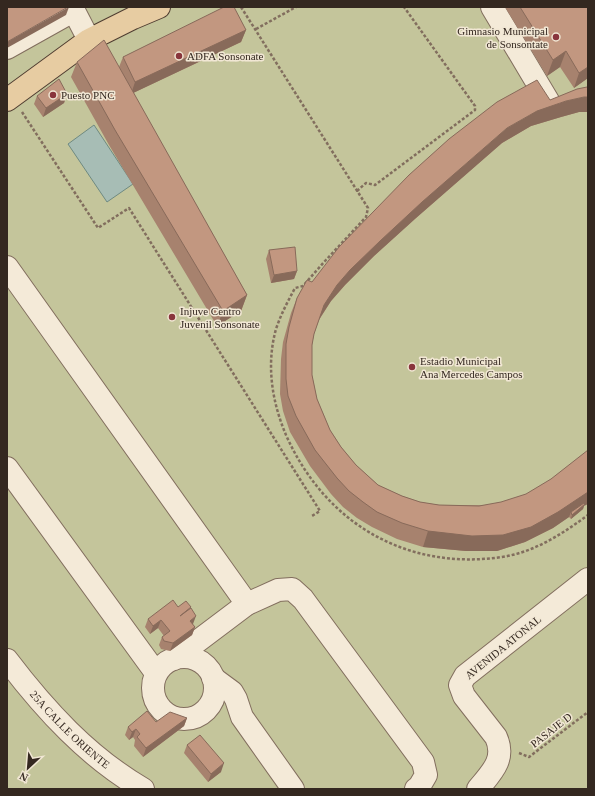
<svg xmlns="http://www.w3.org/2000/svg" width="595" height="796" viewBox="0 0 595 796" font-family="'Times New Roman',serif">
<style>
.green{fill:#c4c59b}
.water{fill:#a7bdb5;stroke:#6f8a81}
.lines{fill:none;stroke-linecap:round;stroke-linejoin:round}
.minor-casing{stroke:#826e5e;stroke-width:24}
.major-casing{stroke:#503d31;stroke-width:24}
.path{stroke:#826e5e;stroke-width:2.5;stroke-dasharray:3 2;stroke-linecap:butt}
.minor{stroke:#f4ead8;stroke-width:22}
.major{stroke:#e7cca2;stroke-width:22}
.wall{fill:#a7826e}
.shaded-wall{fill:#886a5a}
.building{fill:#c29780;stroke:#886a5a}
.poi-dot{fill:#89353c;stroke:#f1e7d4;stroke-width:1.5}
.labels{text-anchor:middle;stroke-width:3;stroke-linejoin:round;paint-order:stroke}
.poi-label{font-size:11px;fill:#342820;stroke:#f1e7d4;text-anchor:start}
.street-label{font-size:11px;fill:#342820;stroke:#f1e7d4}
</style>
<rect width="100%" height="100%" fill="#e9dcc6"/>
<path class="green" d="M 7,7 L 588,7 L 588,789 L 7,789 Z"/>
<path class="water" d="M 94,125 L 133,184 L 107,202 L 68,144 Z"/>
<g class="lines">
<g class="minor-casing">
<g id="minor">
<path d="M 72,7 L 89,40"/>
<path d="M 492,7 L 551,106"/>
<path d="M 7,48 L 66,15 L 74,9"/>
<path d="M 7,267 L 247,604"/>
<path d="M 7,468 L 156,673"/>
<circle cx="184" cy="688" r="31"/>
<path d="M 174,659 L 247,604 L 278,590 L 292,589 L 303,599 L 423,762 L 426,775 L 419,787 L 416,789"/>
<path id="s1" d="M 7,660 C 45,710 88,757 143,789"/>
<path d="M 213,678 L 232,692 L 236,699 L 242,717 L 293,789"/>
<path d="M 478,789 C 492,772 506,759 496,737 L 464,696 L 460,685 L 465,676 L 588,579"/>
</g>
</g>
<g class="major-casing">
<path id="major" d="M 7,100 L 89,40 L 133,18 L 159,7"/>
</g>
<path class="path" d="M 241,7 L 368,208 L 366,217 L 325,261 L 303,286 L 295,288 C 288,301 281,314 276,329 C 266,365 272,402 286,435 C 325,523 406,571 502,557 C 535,552 562,534 588,515
M 256,29 L 296,7
M 22,112 L 98,228 L 129,208 L 320,511 L 312,516
M 357,191 L 366,183 L 375,185 L 475,110 L 475,106 L 404,7
M 519,753 L 529,757 L 588,712"/>
<use href="#minor" class="minor"/>
<use href="#major" class="major"/>
</g>
<path class="wall" d="M 505,7 L 588,7 L 588,78 L 574,88 L 560,67 L 547,76 Z
M 246,30 L 241,42 L 133,93 L 247,295 L 241,311 L 217,326 L 109,145 L 71,77 L 77,62 L 119,67 L 123,57 Z
M 67,94 L 64,103 L 43,117 L 34,104 L 37,96 Z
M 550,100 L 579,112 L 561,117 L 531,126 L 502,143 L 416,218 L 374,256 L 345,285 L 331,301 L 319,320 L 314,334 L 312,345 L 312,375 L 317,399 L 330,430 L 341,447 L 356,465 L 378,485 L 402,496 L 420,502 L 439,505 L 584,506 L 583,509 L 571,519 L 569,517 L 553,528 L 525,542 L 497,551 L 466,551 L 423,547 L 397,539 L 372,527 L 357,518 L 343,507 L 331,494 L 310,466 L 290,432 L 283,411 L 280,394 L 281,359 L 283,342 L 291,313 L 297,298 L 312,282 Z
M 269,250 L 297,271 L 294,279 L 271,283 L 266,259 Z
M 178,607 L 190,609 L 193,624 L 193,625 L 195,627 L 192,635 L 170,651 L 161,649 L 159,645 L 162,637 L 164,636 L 158,628 L 150,634 L 145,627 L 148,619 Z
M 187,718 L 184,726 L 143,757 L 134,746 L 135,740 L 133,737 L 129,740 L 125,735 L 128,727 Z
M 187,745 L 221,772 L 208,782 L 184,753 Z"/>
<path class="shaded-wall" d="M 69,7 L 66,15 L 7,48 L 7,42 Z
M 246,30 L 241,42 L 131,94 L 135,82 Z
M 566,51 L 560,67 L 547,76 L 553,60 Z
M 588,67 L 588,78 L 574,88 L 579,73 Z
M 67,94 L 64,103 L 43,117 L 46,108 Z
M 584,97 L 588,97 L 588,112 L 579,112 L 561,117 L 531,126 L 502,143 L 416,218 L 374,256 L 345,285 L 331,301 L 318,321 L 324,305 L 337,285 L 350,270 L 380,241 L 422,202 L 507,128 L 537,111 L 566,101 Z
M 297,271 L 294,279 L 271,283 L 274,275 Z
M 247,295 L 241,311 L 217,326 L 223,311 Z
M 588,492 L 588,504 L 584,506 L 583,509 L 571,519 L 572,515 L 571,512 L 569,517 L 553,528 L 525,542 L 497,551 L 466,551 L 423,547 L 428,531 Z
M 196,616 L 193,624 L 187,629 L 190,621 Z
M 161,620 L 158,628 L 150,634 L 153,626 Z
M 195,627 L 192,635 L 170,651 L 173,643 Z
M 187,718 L 184,726 L 143,757 L 146,748 Z
M 136,729 L 133,737 L 129,740 L 132,732 Z
M 224,763 L 221,772 L 208,782 L 211,774 Z"/>
<path class="building" d="M 7,7 L 68,7 L 7,42 Z
M 224,7 L 234,7 L 246,30 L 135,82 L 123,57 Z
M 520,7 L 588,7 L 588,67 L 579,73 L 566,51 L 553,60 Z
M 104,40 L 247,295 L 223,311 L 115,130 L 77,62 Z
M 59,79 L 67,94 L 46,108 L 37,96 Z
M 537,80 L 550,100 L 577,89 L 587,87 L 588,87 L 588,97 L 584,97 L 566,101 L 537,111 L 507,128 L 422,202 L 380,241 L 350,270 L 337,285 L 324,305 L 314,334 L 312,345 L 312,375 L 317,399 L 330,430 L 341,447 L 356,465 L 378,485 L 402,496 L 420,502 L 439,505 L 479,506 L 501,502 L 526,494 L 551,479 L 588,450 L 588,492 L 558,512 L 531,527 L 503,535 L 472,536 L 428,531 L 402,523 L 377,512 L 363,502 L 349,491 L 337,478 L 315,450 L 296,416 L 288,396 L 286,379 L 286,344 L 289,327 L 297,298 L 307,280 L 312,282 L 339,247 L 409,175 L 449,139 L 497,102 Z
M 295,247 L 297,271 L 274,275 L 269,250 Z
M 584,503 L 585,504 L 572,515 L 571,512 Z
M 173,600 L 178,607 L 186,601 L 191,607 L 180,616 L 191,608 L 196,616 L 190,621 L 195,627 L 173,643 L 164,641 L 162,637 L 170,631 L 161,620 L 153,626 L 148,619 Z
M 147,711 L 156,722 L 170,712 L 187,718 L 146,748 L 137,737 L 140,734 L 136,729 L 132,732 L 128,727 Z
M 200,735 L 224,763 L 211,774 L 187,745 Z"/>
<g class="poi-dot">
<circle cx="556" cy="37" r="4"/>
<circle cx="179" cy="56" r="4"/>
<circle cx="53" cy="95" r="4"/>
<circle cx="172" cy="317" r="4"/>
<circle cx="412" cy="367" r="4"/>
</g>
<g class="labels">
<g class="poi-label">
<text x="548" y="35" text-anchor="end">Gimnasio Municipal<tspan x="548" dy="13">de Sonsontate</tspan></text>
<text x="187" y="60">ADFA Sonsonate</text>
<text x="61" y="99">Puesto PNC</text>
<text x="180" y="315">Injuve Centro<tspan x="180" dy="13">Juvenil Sonsonate</tspan></text>
<text x="420" y="365">Estadio Municipal<tspan x="420" dy="13">Ana Mercedes Campos</tspan></text>
</g>
<g class="street-label">
<text transform="translate(503 647) rotate(-39)" y="4">AVENIDA ATONAL</text>
<text dy="4" stroke="none"><textPath href="#s1" startOffset="94">25A CALLE ORIENTE</textPath></text>
<text transform="translate(551 730) rotate(-38)" y="4">PASAJE D</text>
</g>
</g>
<rect width="595" height="796" fill="none" stroke="#342820" stroke-width="16"/>
<g transform="translate(28 768) rotate(206)" stroke="#f1e7d4" stroke-width="3" paint-order="stroke">
<path d="M0-3L7 15L0 10L-7 15Z" fill="#342820"/>
<text y="-6" font-size="11" font-weight="bold" text-anchor="middle" fill="#342820">N</text>
</g>
</svg>
